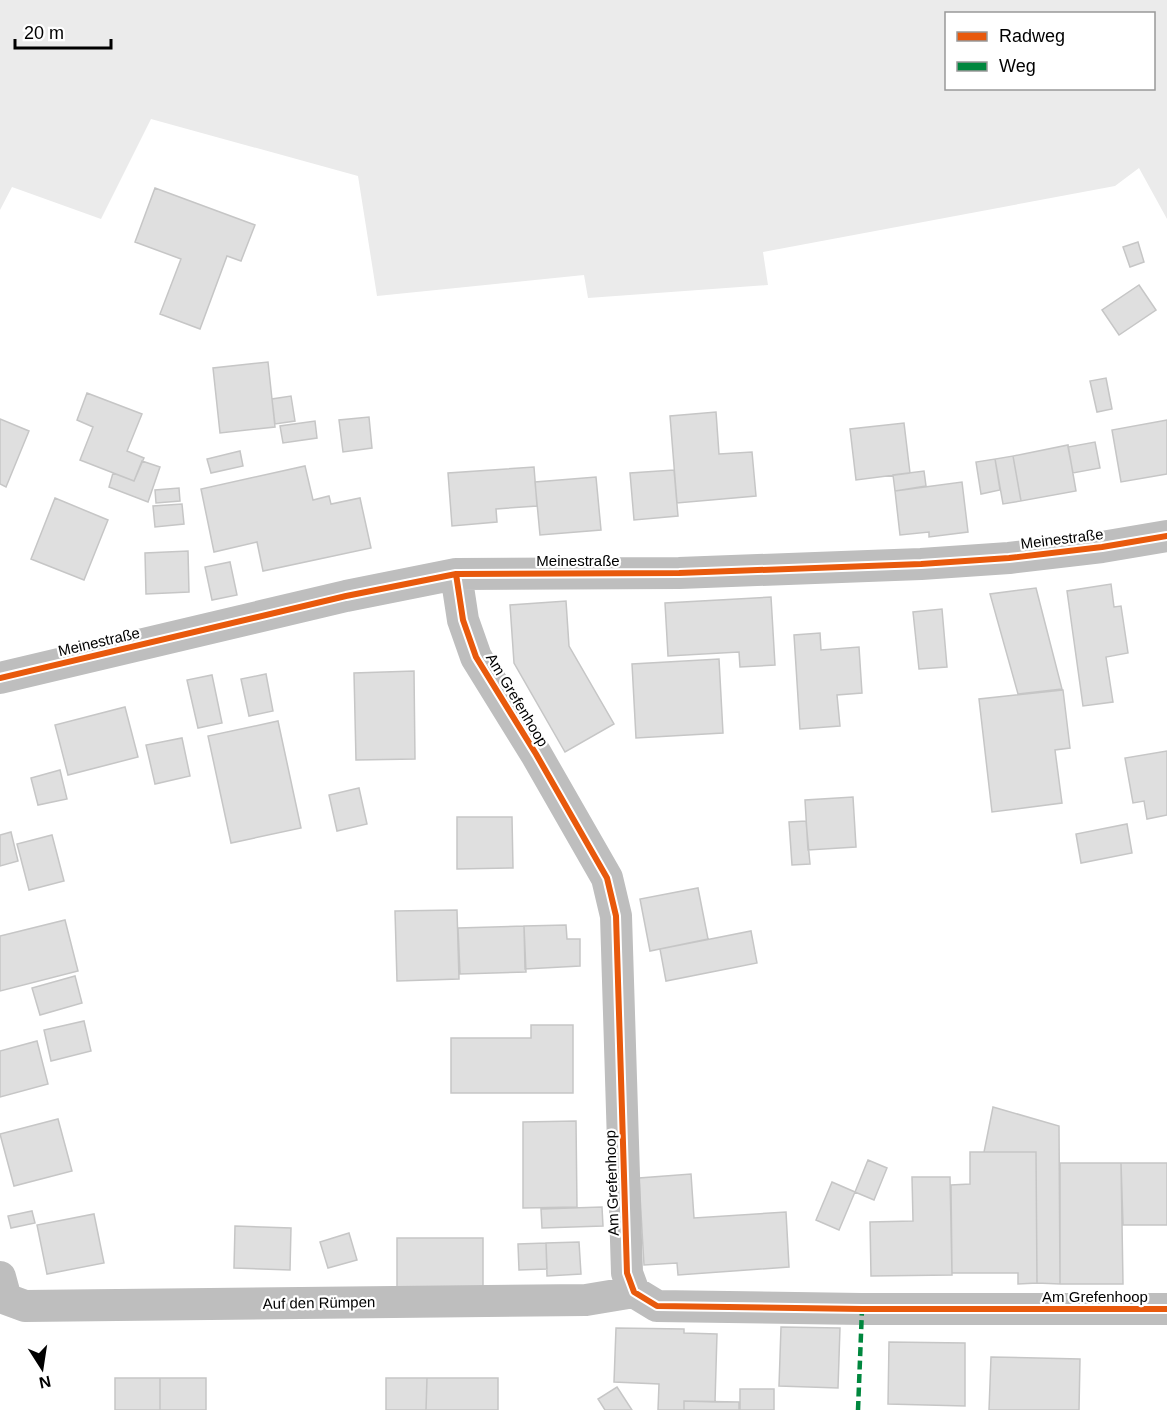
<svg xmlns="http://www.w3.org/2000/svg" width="1167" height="1410" viewBox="0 0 1167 1410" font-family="Helvetica,sans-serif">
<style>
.green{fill:#ebebeb;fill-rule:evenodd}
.building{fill:#dfdfdf;stroke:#c6c6c6;stroke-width:1.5}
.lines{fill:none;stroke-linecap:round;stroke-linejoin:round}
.minor{stroke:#bebebe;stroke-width:32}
.quiet{stroke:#00873e;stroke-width:4.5;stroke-dasharray:9 4.5;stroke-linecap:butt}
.cycleway-casing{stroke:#fff;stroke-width:10}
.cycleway{stroke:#e8590c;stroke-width:6}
.labels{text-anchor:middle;stroke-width:4.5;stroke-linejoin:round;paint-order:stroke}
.street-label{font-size:15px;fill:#000;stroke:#fff}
</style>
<rect width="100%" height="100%" fill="#fff"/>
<path class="green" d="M 0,0 L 1167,0 L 1167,219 L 1139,168 L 1115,186 L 763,252 L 768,285 L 588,298 L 584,275 L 377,296 L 358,176 L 151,119 L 101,219 L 12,187 L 0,210 ZM 946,14 L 1154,14 L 1154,88 L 946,88 Z"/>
<path class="building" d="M 155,188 L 255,225 L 241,261 L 227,256 L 200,329 L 160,314 L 181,259 L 135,242 Z
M 1138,242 L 1144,262 L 1130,267 L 1123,247 Z
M 1139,285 L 1156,310 L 1119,335 L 1102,310 Z
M 268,362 L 275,427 L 220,433 L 213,368 Z
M 1106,378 L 1112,409 L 1097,412 L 1090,381 Z
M 87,393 L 142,414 L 127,451 L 144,458 L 134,481 L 80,460 L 93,427 L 77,420 Z
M 291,396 L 295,421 L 275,424 L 272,399 Z
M 716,412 L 719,454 L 752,452 L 756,496 L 677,503 L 670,416 Z
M 369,417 L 372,448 L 343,452 L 339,420 Z
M 0,419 L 29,431 L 6,487 L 0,484 Z
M 1167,420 L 1167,474 L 1121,482 L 1112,430 Z
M 315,421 L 317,438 L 283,443 L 280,426 Z
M 904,423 L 910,473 L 856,480 L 850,429 Z
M 1095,442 L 1100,468 L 1073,473 L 1068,447 Z
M 1068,445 L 1076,491 L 1021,501 L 1013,456 Z
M 240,451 L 243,466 L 211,473 L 207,459 Z
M 1013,456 L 1021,501 L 1003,504 L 995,459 Z
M 995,459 L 1000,490 L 981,494 L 976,462 Z
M 142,461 L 160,467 L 148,502 L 109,487 L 113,473 L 134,481 Z
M 305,466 L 313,500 L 329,496 L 331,504 L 360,498 L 371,548 L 263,571 L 257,542 L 214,552 L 201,489 Z
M 534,467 L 537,506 L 496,509 L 497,522 L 452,526 L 448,473 Z
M 674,470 L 678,516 L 634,520 L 630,473 Z
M 924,471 L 926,486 L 895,491 L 893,475 Z
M 596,477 L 601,530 L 540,535 L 535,482 Z
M 962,482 L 968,532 L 929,537 L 929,532 L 900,535 L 895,491 Z
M 179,488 L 180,501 L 156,503 L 155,490 Z
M 55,498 L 108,520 L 84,580 L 31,559 Z
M 182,504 L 184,524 L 155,527 L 153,506 Z
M 188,551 L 189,592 L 146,594 L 145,553 Z
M 230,562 L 237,595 L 212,600 L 205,567 Z
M 1111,584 L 1114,607 L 1121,606 L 1128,653 L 1106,657 L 1113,702 L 1083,706 L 1067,591 Z
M 1036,588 L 1062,689 L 1018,694 L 990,594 Z
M 771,597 L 775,665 L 740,667 L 739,652 L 668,656 L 665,603 Z
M 566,601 L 569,646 L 614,724 L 565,752 L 514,663 L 510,605 Z
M 942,609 L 947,667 L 919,669 L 913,612 Z
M 820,633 L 821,650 L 859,647 L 862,693 L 837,695 L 840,726 L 800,729 L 794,635 Z
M 719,659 L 723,733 L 636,738 L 632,664 Z
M 414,671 L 415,759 L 356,760 L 354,673 Z
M 266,674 L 273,711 L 249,716 L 241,679 Z
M 212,675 L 222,723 L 198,728 L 187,680 Z
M 1063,690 L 1070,748 L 1055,750 L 1062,803 L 992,812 L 979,699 Z
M 125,707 L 138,757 L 68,775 L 55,725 Z
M 278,721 L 301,828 L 231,843 L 208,736 Z
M 182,738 L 190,776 L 155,784 L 146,745 Z
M 1167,751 L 1167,815 L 1147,819 L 1144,801 L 1133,803 L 1125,758 Z
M 60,770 L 67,799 L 38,805 L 31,778 Z
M 359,788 L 367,824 L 337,831 L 329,795 Z
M 853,797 L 856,847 L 808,850 L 805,800 Z
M 457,817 L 512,817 L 513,868 L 457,869 Z
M 806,821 L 810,864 L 792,865 L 789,822 Z
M 1127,824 L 1132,853 L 1081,863 L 1076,834 Z
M 11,832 L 18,861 L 0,866 L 0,835 Z
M 52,835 L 64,881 L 29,890 L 17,844 Z
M 698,888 L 708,939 L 650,951 L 640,899 Z
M 457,910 L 459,979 L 397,981 L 395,911 Z
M 65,920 L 78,971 L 0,991 L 0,936 Z
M 566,925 L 567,939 L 580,939 L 580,966 L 525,969 L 524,926 Z
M 524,926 L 526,972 L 460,974 L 458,928 Z
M 751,931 L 757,963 L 666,981 L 660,949 Z
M 75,976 L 82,1003 L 40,1015 L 32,988 Z
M 84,1021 L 91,1051 L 51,1061 L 44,1030 Z
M 531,1025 L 573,1025 L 573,1093 L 451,1093 L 451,1038 L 531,1038 Z
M 37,1041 L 48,1084 L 0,1097 L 0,1051 Z
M 993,1107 L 1059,1126 L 1060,1284 L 1037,1283 L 1036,1152 L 984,1152 Z
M 58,1119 L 72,1171 L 14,1186 L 0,1134 Z
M 576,1121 L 577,1207 L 523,1208 L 523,1122 Z
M 970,1152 L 1036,1152 L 1037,1283 L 1018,1284 L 1018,1273 L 952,1273 L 951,1185 L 970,1184 Z
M 868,1160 L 887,1168 L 874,1200 L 855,1192 Z
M 1060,1163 L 1121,1163 L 1123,1284 L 1060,1284 Z
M 1121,1163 L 1167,1163 L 1167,1225 L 1123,1225 Z
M 691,1174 L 694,1218 L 786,1212 L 789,1267 L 678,1275 L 677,1263 L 644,1265 L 639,1178 Z
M 912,1177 L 950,1177 L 952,1275 L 871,1276 L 870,1222 L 913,1221 Z
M 832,1182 L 855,1192 L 839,1230 L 816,1220 Z
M 602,1207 L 603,1226 L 542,1228 L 541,1209 Z
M 32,1211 L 35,1223 L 11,1228 L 8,1216 Z
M 94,1214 L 104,1263 L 47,1274 L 37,1225 Z
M 235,1226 L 291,1228 L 290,1270 L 234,1268 Z
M 349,1233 L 357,1260 L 328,1268 L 320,1242 Z
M 397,1238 L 483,1238 L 483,1289 L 397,1289 Z
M 579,1242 L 581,1274 L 547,1276 L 546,1243 Z
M 546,1243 L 547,1269 L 519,1270 L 518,1244 Z
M 781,1327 L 840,1328 L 838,1388 L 779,1386 Z
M 616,1328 L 684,1329 L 684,1333 L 717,1334 L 715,1402 L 684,1401 L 684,1410 L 658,1410 L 659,1384 L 614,1382 Z
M 889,1342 L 965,1343 L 965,1406 L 888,1404 Z
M 991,1357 L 1080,1359 L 1079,1410 L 989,1410 Z
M 115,1378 L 160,1378 L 160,1410 L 115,1410 Z
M 160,1378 L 206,1378 L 206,1410 L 160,1410 Z
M 386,1378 L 427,1378 L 426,1410 L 386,1410 Z
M 427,1378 L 498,1378 L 498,1410 L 426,1410 Z
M 617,1387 L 632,1410 L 605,1410 L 598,1399 Z
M 740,1389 L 774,1389 L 774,1410 L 740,1410 Z
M 684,1401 L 739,1402 L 739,1410 L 684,1410 Z"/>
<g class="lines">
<path class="minor" d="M 456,574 L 463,620 L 476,657 L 536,754 L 607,878 L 616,916 L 627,1273 L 634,1292 L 657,1306 L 862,1309 L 1167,1309
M 0,678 L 346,596 L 456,574 L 679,573 L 921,564 L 1009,558 L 1102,547 L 1167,536
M 0,1277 L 6,1299 L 25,1306 L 586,1300 L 634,1292"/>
<path class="quiet" d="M 858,1410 L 862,1309"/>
<g class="cycleway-casing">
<path id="cycleway" d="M 456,574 L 463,620 L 476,657 L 536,754 L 607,878 L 616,916 L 627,1273 L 634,1292 L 657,1306 L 862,1309 L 1167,1309
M 0,678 L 346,596 L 456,574 L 679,573 L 921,564 L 1009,558 L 1102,547 L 1167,536"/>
</g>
<use href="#cycleway" class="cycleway"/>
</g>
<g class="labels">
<g class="street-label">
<text transform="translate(1062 539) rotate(-7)" y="5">Meinestraße</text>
<text x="578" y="566">Meinestraße</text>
<text transform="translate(99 642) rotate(-13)" y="5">Meinestraße</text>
<text transform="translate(517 700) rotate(59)" y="5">Am Grefenhoop</text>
<text transform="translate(612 1183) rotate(-92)" y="5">Am Grefenhoop</text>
<text x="1095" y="1302">Am Grefenhoop</text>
<text transform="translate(319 1303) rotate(-1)" y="5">Auf den Rümpen</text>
</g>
</g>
<rect x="945" y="12" width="210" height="78" fill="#ffffff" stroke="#999999" stroke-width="1.5"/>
<rect x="957" y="32" width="30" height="9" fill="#e8590c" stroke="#999999" stroke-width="1.5"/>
<text x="999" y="42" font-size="18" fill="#000000">Radweg</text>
<rect x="957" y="62" width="30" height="9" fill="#00873e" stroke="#999999" stroke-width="1.5"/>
<text x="999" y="72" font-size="18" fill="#000000">Weg</text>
<g transform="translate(42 1368) rotate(168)" stroke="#ffffff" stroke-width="4.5" paint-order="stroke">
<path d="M0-4.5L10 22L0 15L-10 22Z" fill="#000000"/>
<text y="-9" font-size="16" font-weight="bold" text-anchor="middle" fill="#000000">N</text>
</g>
<path d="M15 39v9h96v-9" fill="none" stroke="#000000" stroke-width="3"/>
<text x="24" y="39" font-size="18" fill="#000000" stroke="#ffffff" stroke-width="4.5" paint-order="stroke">20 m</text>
</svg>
